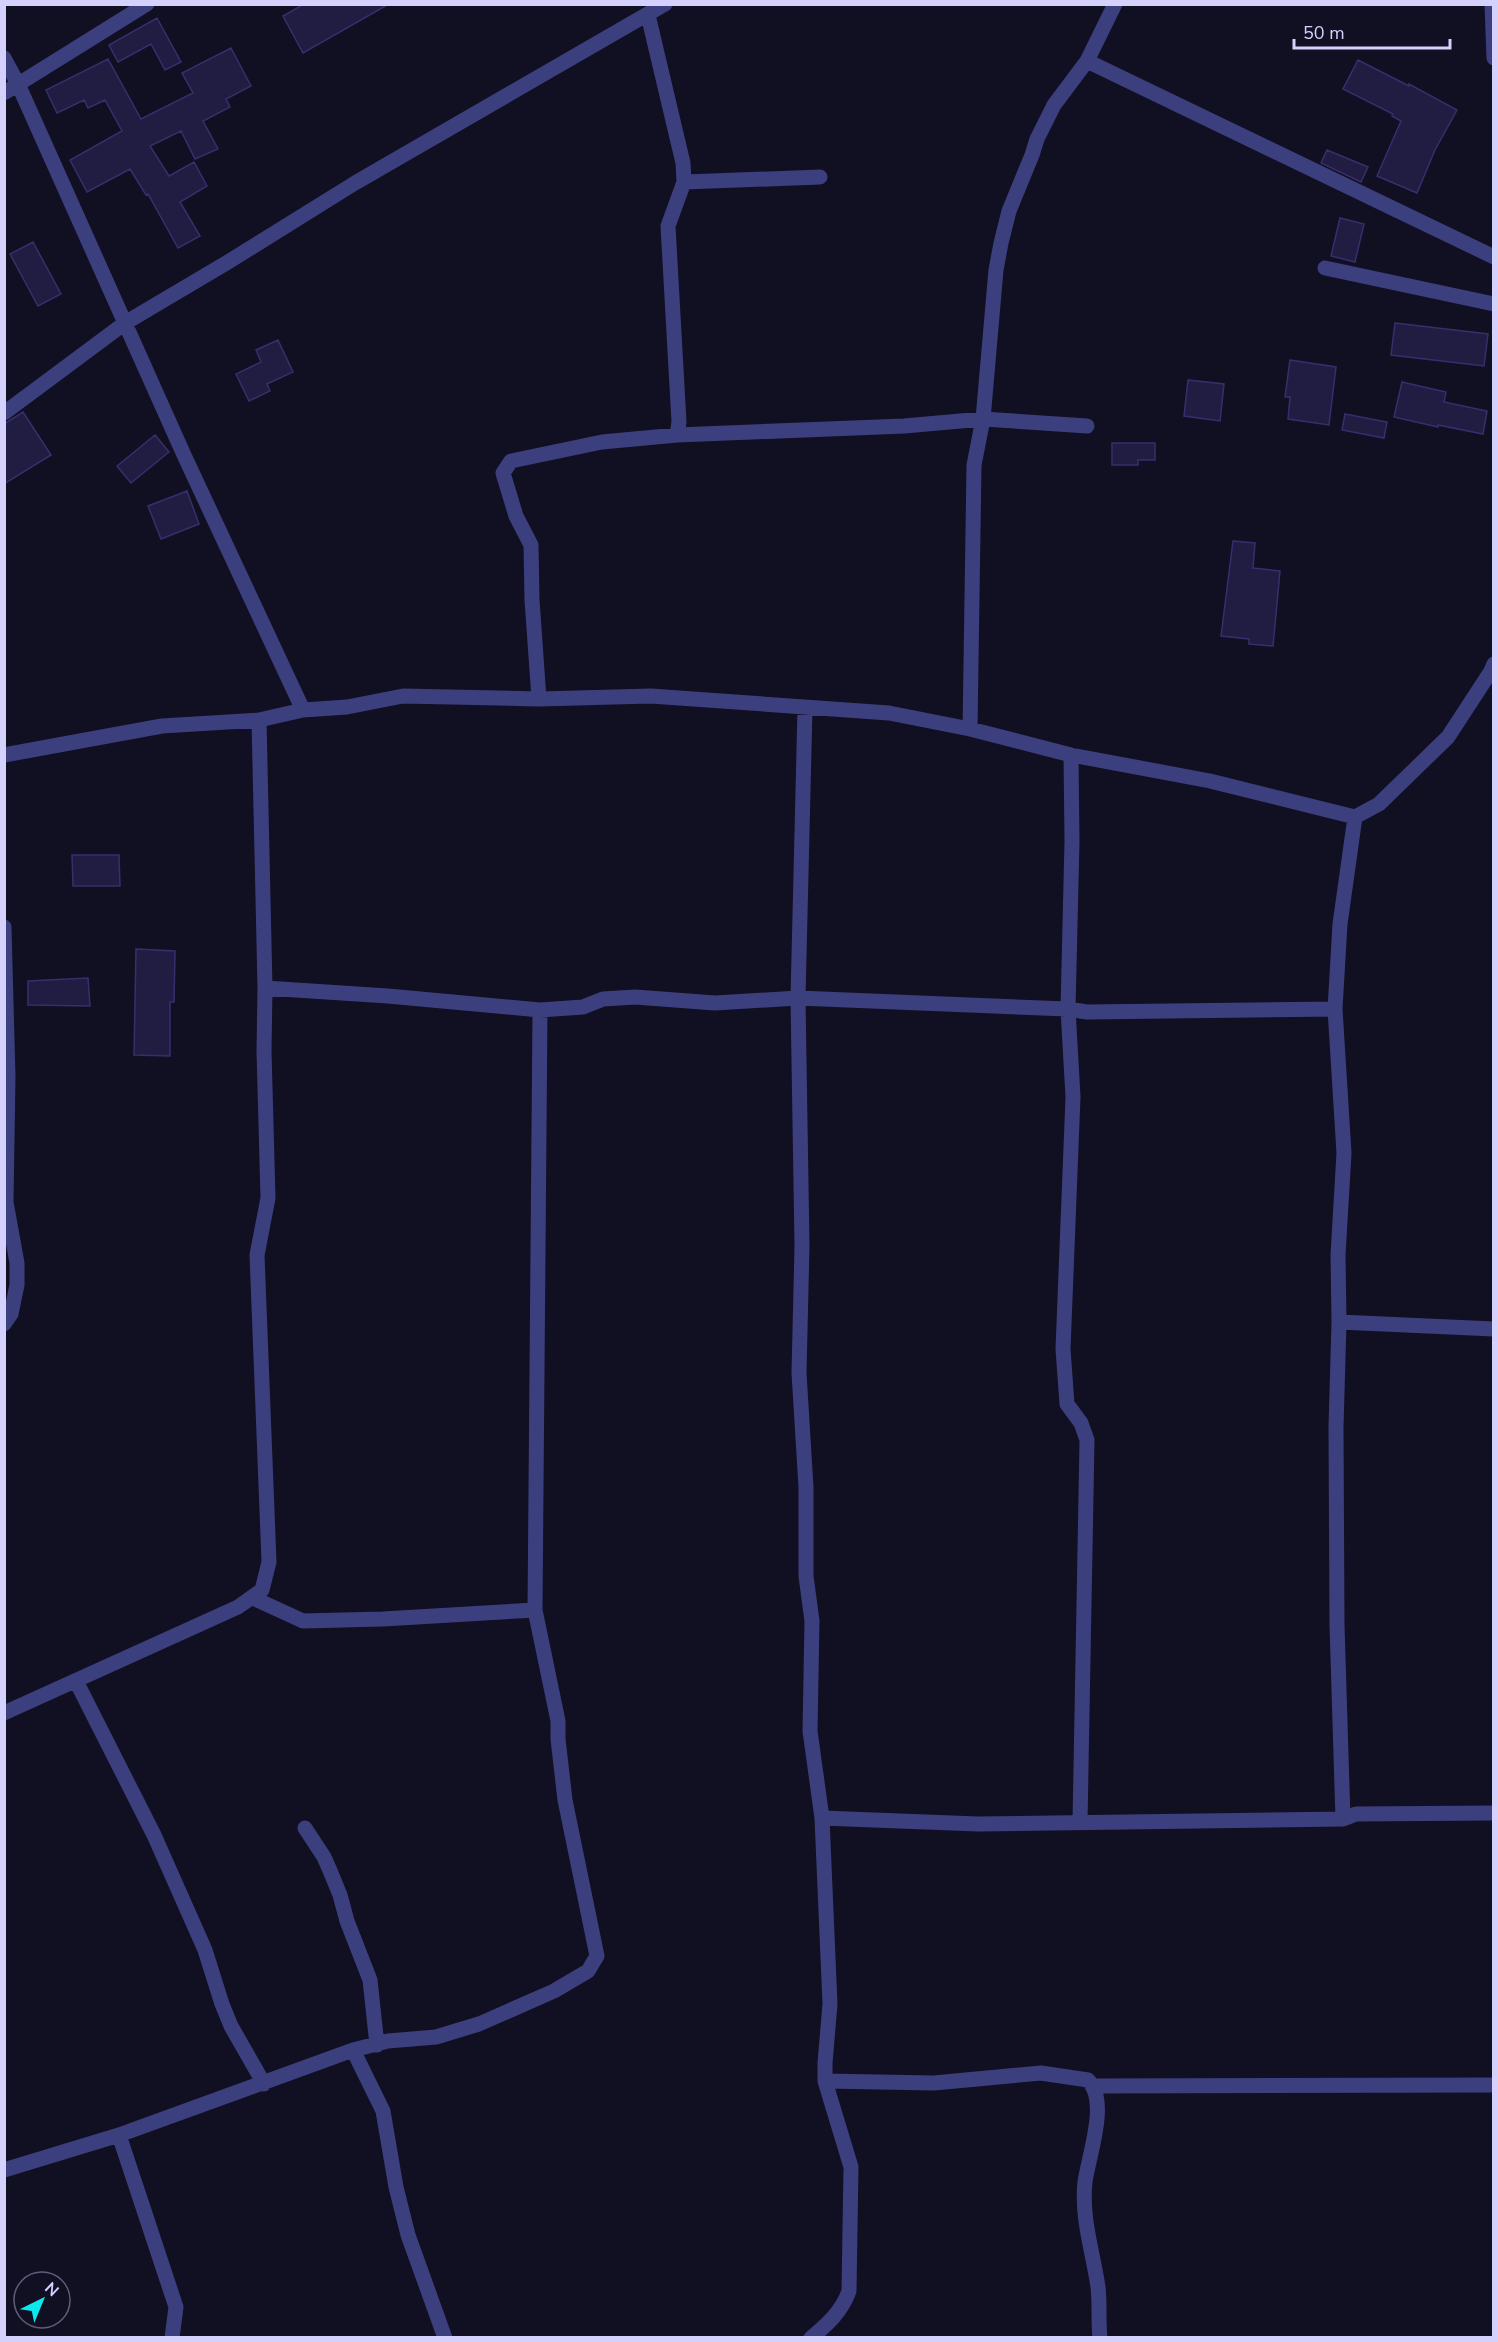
<svg xmlns="http://www.w3.org/2000/svg" width="1498" height="2342" viewBox="0 0 1498 2342" font-family="'Nunito Sans',sans-serif">
<style>
.building{fill:#211c42;stroke:#372f6d;stroke-width:1.5}
.lines{fill:none;stroke-linecap:round;stroke-linejoin:round}
.minor{stroke:#3c3f7e;stroke-width:15}
</style>
<rect width="100%" height="100%" fill="#110f22"/>
<path class="building" d="M 304,4 L 389,4 L 303,53 L 283,16 Z
M 157,18 L 181,62 L 165,70 L 151,44 L 118,62 L 109,45 Z
M 231,48 L 251,86 L 226,99 L 230,107 L 203,121 L 218,149 L 195,159 L 181,131 L 150,146 L 169,176 L 194,162 L 207,186 L 180,202 L 200,236 L 178,248 L 148,194 L 146,195 L 130,169 L 87,192 L 70,160 L 122,131 L 105,100 L 88,108 L 84,100 L 57,113 L 46,90 L 108,59 L 141,119 L 193,93 L 182,73 Z
M 1358,60 L 1409,86 L 1409,84 L 1457,110 L 1435,150 L 1417,193 L 1377,176 L 1401,121 L 1392,116 L 1393,114 L 1343,89 Z
M 1327,150 L 1368,167 L 1361,182 L 1321,163 Z
M 1340,218 L 1364,224 L 1355,262 L 1331,256 Z
M 33,242 L 61,294 L 38,306 L 10,254 Z
M 1395,323 L 1488,334 L 1484,366 L 1391,355 Z
M 278,340 L 293,372 L 267,384 L 270,391 L 249,401 L 236,374 L 261,362 L 256,350 Z
M 1290,360 L 1336,367 L 1329,425 L 1288,419 L 1290,397 L 1285,397 Z
M 1188,380 L 1224,384 L 1220,421 L 1184,416 Z
M 1402,382 L 1446,392 L 1444,402 L 1487,411 L 1483,434 L 1438,425 L 1438,427 L 1394,417 Z
M 23,412 L 51,455 L 4,484 L 4,424 Z
M 1345,414 L 1387,422 L 1384,438 L 1342,430 Z
M 155,435 L 169,452 L 131,483 L 117,466 Z
M 1112,443 L 1155,443 L 1155,460 L 1138,460 L 1138,465 L 1112,465 Z
M 187,491 L 199,524 L 161,539 L 148,506 Z
M 1233,541 L 1255,543 L 1253,568 L 1280,571 L 1273,646 L 1249,644 L 1249,639 L 1221,636 Z
M 72,855 L 119,855 L 120,886 L 73,886 Z
M 136,949 L 175,951 L 174,1002 L 170,1002 L 170,1056 L 134,1055 Z
M 88,978 L 90,1006 L 28,1005 L 28,981 Z"/>
<g class="lines">
<path class="minor" d="M 1492,4 L 1494,58
M 648,15 L 683,163 L 684,182 L 668,226 L 679,422 L 677,435
M 4,58 L 18,84 L 184,455 L 303,710
M 1087,61 L 1494,257
M 4,93 L 147,4
M 684,182 L 820,177
M 1325,268 L 1494,304
M 4,413 L 125,323 L 228,262 L 355,183 L 665,4
M 539,699 L 532,600 L 531,545 L 516,516 L 503,473 L 511,461 L 602,442 L 677,435 L 904,426 L 983,419 L 1087,426
M 805,708 L 798,998 L 802,1246 L 799,1373 L 806,1487 L 806,1576 L 812,1621 L 810,1731 L 822,1818 L 830,2004 L 825,2063 L 825,2081 L 851,2167 L 849,2291 C 842,2311 828,2324 811,2338
M 970,729 L 974,465 L 983,419 L 996,270 L 1001,243 L 1009,211 L 1032,155 L 1037,139 L 1054,105 L 1087,61 L 1115,4
M 4,755 L 162,726 L 259,720 L 303,710 L 347,707 L 403,696 L 539,699 L 651,696 L 889,713 L 970,729 L 1071,755 L 1210,781 L 1355,817 L 1379,804 L 1448,737 L 1491,671 L 1494,664
M 1071,755 L 1072,841 L 1068,1009 L 1073,1097 L 1063,1349 L 1067,1404 L 1081,1423 L 1087,1440 L 1080,1823
M 4,927 L 8,1077 L 6,1202 L 17,1263 L 17,1285 L 11,1314 L 4,1324
M 265,988 L 388,996 L 540,1010 L 583,1007 L 603,999 L 635,997 L 715,1003 L 798,998 L 1068,1009 L 1087,1012 L 1335,1009
M 1339,1322 L 1494,1329
M 253,1598 L 303,1621 L 383,1619 L 535,1610
M 76,1681 L 154,1835 L 205,1950 L 222,2004 L 231,2026 L 264,2084
M 4,1713 L 238,1607 L 262,1590 L 269,1562 L 257,1255 L 268,1198 L 264,1051 L 265,988 L 259,720
M 822,1818 L 978,1824 L 1343,1819 L 1356,1814 L 1494,1813
M 1343,1819 L 1337,1625 L 1336,1427 L 1339,1322 L 1338,1255 L 1344,1153 L 1335,1009 L 1340,924 L 1355,817
M 305,1828 L 324,1857 L 331,1873 L 340,1895 L 347,1921 L 370,1980 L 377,2045
M 353,2050 L 383,2111 L 396,2187 L 408,2235 L 445,2338
M 825,2081 L 934,2083 L 1041,2073 L 1088,2080 C 1109,2101 1089,2154 1085,2182 C 1081,2218 1093,2252 1098,2287 C 1100,2304 1098,2320 1100,2338
M 1093,2086 L 1494,2085
M 119,2135 L 176,2307 L 172,2338
M 4,2170 L 119,2135 L 353,2050 L 388,2041 L 436,2037 L 479,2024 L 554,1991 L 588,1971 L 597,1956 L 565,1800 L 558,1739 L 558,1721 L 535,1610 L 540,1010"/>
</g>
<rect width="1498" height="2342" fill="none" stroke="#d4d2fd" stroke-width="12"/>
<g transform="translate(42 2300) rotate(43)"><circle r="28" fill="#110f22" stroke="#5f5d7a" stroke-width="1.5"/>
<path d="M0-4.5L10 22L0 15L-10 22Z" fill="#0ce9ee"/>
<text y="-9" font-size="16" font-weight="bold" text-anchor="middle" fill="#d4d2fd">N</text>
</g>
<path d="M1294 39v9h156v-9" fill="none" stroke="#d4d2fd" stroke-width="3"/>
<text x="1303" y="39" font-size="18" fill="#d4d2fd" stroke="#110f22" stroke-width="4.5" paint-order="stroke">50 m</text>
</svg>
